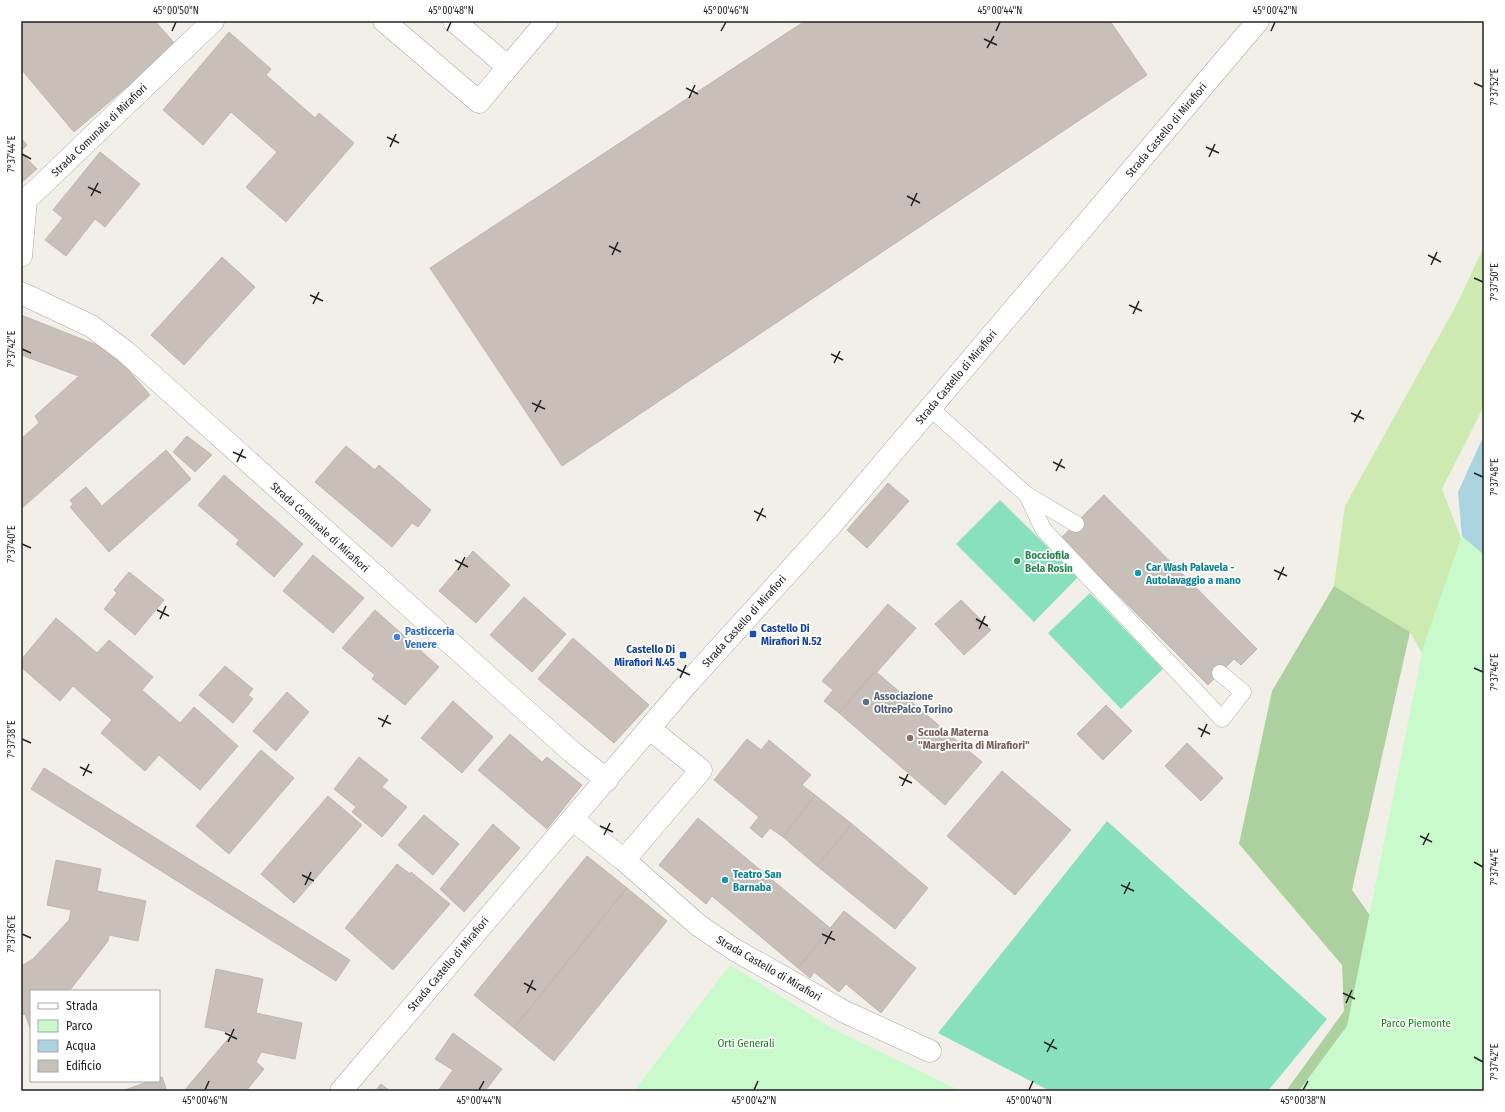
<svg xmlns="http://www.w3.org/2000/svg" width="1505" height="1112" viewBox="0 0 1505 1112" font-family="'Fira Sans Condensed',sans-serif">
<style>
.grass{fill:#cdebb0}
.forest{fill:#add19e}
.park{fill:#c8facc}
.pitch{fill:#88e0be}
.water{fill:#aad3df}
.building{fill:#c7bfb8;stroke:#c4b6ab}
.lines{fill:none;stroke-linecap:round;stroke-linejoin:round}
.service-casing{stroke:#a9a9a9;stroke-width:17}
.pedestrian-casing{stroke:#a9a9a9;stroke-width:23}
.minor-casing{stroke:#a9a9a9;stroke-width:23}
.tertiary-casing{stroke:#a9a9a9;stroke-width:23}
.service{stroke:#fff;stroke-width:16}
.pedestrian{stroke:#fff;stroke-width:22}
.minor{stroke:#fff;stroke-width:22}
.tertiary{stroke:#fff;stroke-width:22}
.ticks{fill:none;stroke:#222;stroke-width:1.5}
.leisure-dot{fill:#2e9e5b;stroke:#fff;stroke-width:1.5}
.culture-dot{fill:#0f9aa8;stroke:#fff;stroke-width:1.5}
.transit-dot{fill:#1a4fb4;stroke:#fff;stroke-width:1.5}
.shop-dot{fill:#3f7fe0;stroke:#fff;stroke-width:1.5}
.service-dot{fill:#5c6f8a;stroke:#fff;stroke-width:1.5}
.education-dot{fill:#8d6e63;stroke:#fff;stroke-width:1.5}
.labels{text-anchor:middle;stroke-width:3.5;stroke-linejoin:round;paint-order:stroke}
.street-label{font-size:11px;fill:#222;stroke:#fff}
.leisure-label{font-size:11px;font-weight:bold;fill:#27864d;stroke:#fff;text-anchor:start}
.culture-label{font-size:11px;font-weight:bold;fill:#0d838f;stroke:#fff;text-anchor:start}
.transit-label{font-size:11px;font-weight:bold;fill:#164399;stroke:#fff;text-anchor:start}
.shop-label{font-size:11px;font-weight:bold;fill:#366cbe;stroke:#fff;text-anchor:start}
.service-label{font-size:11px;font-weight:bold;fill:#4e5e75;stroke:#fff;text-anchor:start}
.education-label{font-size:11px;font-weight:bold;fill:#785e54;stroke:#fff;text-anchor:start}
.park-label{font-size:11px;fill:#0c8416;stroke:#fff}
.neatline{fill:none;stroke:#222;stroke-width:1.5}
.ticks-label{font-size:10px;text-anchor:middle;fill:#222}
</style>
<rect width="100%" height="100%" fill="#f2efe9"/>
<path class="grass" d="M 1484,246 L 1484,406 L 1442,489 L 1476,577 L 1484,763 L 1410,632 L 1334,586 L 1345,506 L 1458,302 Z"/>
<path class="forest" d="M 1334,586 L 1410,632 L 1352,890 L 1389,942 L 1463,1091 L 1286,1091 L 1344,1011 L 1342,965 L 1239,844 L 1272,691 Z"/>
<path class="park" d="M 1462,536 L 1484,555 L 1484,1091 L 1299,1091 L 1347,1026 L 1424,644 Z
M 730,965 L 835,1030 L 961,1091 L 634,1091 Z"/>
<path class="pitch" d="M 1000,500 L 1078,577 L 1034,622 L 956,544 Z
M 1090,593 L 1163,669 L 1121,709 L 1048,633 Z
M 1107,821 L 1327,1019 L 1268,1091 L 1050,1091 L 938,1033 Z"/>
<path class="water" d="M 1484,435 L 1484,555 L 1462,536 L 1458,492 Z"/>
<path class="building" d="M 21,21 L 155,21 L 176,45 L 74,132 L 21,69 Z
M 805,21 L 1110,21 L 1147,75 L 562,466 L 430,268 Z
M 229,32 L 271,69 L 266,75 L 315,118 L 319,113 L 354,143 L 286,222 L 246,187 L 277,152 L 231,112 L 203,145 L 163,110 Z
M 21,138 L 27,145 L 21,151 Z
M 100,152 L 140,184 L 105,227 L 95,219 L 66,256 L 45,240 L 63,218 L 53,210 Z
M 21,153 L 37,169 L 21,183 Z
M 222,257 L 255,287 L 184,365 L 151,335 Z
M 21,315 L 112,351 L 150,395 L 21,509 L 21,439 L 39,423 L 35,416 L 79,376 L 21,355 Z
M 187,436 L 212,455 L 195,472 L 173,452 Z
M 346,446 L 375,470 L 379,465 L 431,510 L 418,527 L 412,523 L 392,547 L 315,482 Z
M 166,450 L 191,479 L 109,552 L 70,507 L 73,504 L 70,500 L 86,487 L 102,506 Z
M 224,475 L 303,544 L 274,577 L 236,544 L 239,540 L 198,505 Z
M 888,483 L 909,501 L 867,548 L 847,530 Z
M 1104,495 L 1257,649 L 1241,665 L 1234,659 L 1208,685 L 1061,538 Z
M 473,551 L 510,585 L 476,623 L 439,591 Z
M 313,555 L 364,598 L 333,633 L 283,591 Z
M 129,572 L 164,600 L 135,635 L 104,609 L 117,593 L 114,590 Z
M 524,597 L 566,634 L 532,672 L 490,635 Z
M 961,600 L 991,630 L 964,655 L 935,624 Z
M 888,604 L 916,628 L 877,672 L 875,671 L 839,713 L 824,701 L 833,690 L 822,681 Z
M 375,610 L 439,667 L 405,705 L 372,679 L 375,675 L 342,648 Z
M 56,618 L 97,653 L 109,640 L 153,677 L 142,690 L 180,723 L 194,707 L 238,746 L 200,790 L 159,755 L 145,771 L 101,733 L 112,720 L 73,686 L 60,701 L 21,667 L 21,660 Z
M 573,638 L 649,705 L 614,743 L 538,679 Z
M 225,666 L 253,689 L 248,695 L 253,699 L 233,723 L 199,695 Z
M 875,671 L 982,762 L 945,805 L 839,713 Z
M 287,692 L 309,712 L 276,751 L 253,731 Z
M 453,701 L 493,737 L 462,773 L 421,738 Z
M 1106,705 L 1132,731 L 1103,760 L 1077,734 Z
M 510,734 L 542,762 L 547,757 L 582,785 L 547,829 L 478,770 Z
M 747,739 L 761,750 L 769,740 L 811,775 L 802,785 L 815,795 L 783,837 L 770,828 L 762,838 L 750,828 L 759,817 L 714,780 Z
M 1187,743 L 1223,778 L 1201,801 L 1165,766 Z
M 261,750 L 294,778 L 229,854 L 196,826 Z
M 359,757 L 388,780 L 382,787 L 407,807 L 382,837 L 352,812 L 356,807 L 334,789 Z
M 44,768 L 350,960 L 336,981 L 31,789 Z
M 1002,771 L 1071,830 L 1015,895 L 947,836 Z
M 815,795 L 852,824 L 817,866 L 783,837 Z
M 328,796 L 362,825 L 294,903 L 261,874 Z
M 424,815 L 459,844 L 433,875 L 398,845 Z
M 698,818 L 830,928 L 798,968 L 712,896 L 706,904 L 659,865 Z
M 493,824 L 520,848 L 464,912 L 440,889 Z
M 852,824 L 928,888 L 895,929 L 817,866 Z
M 587,856 L 627,888 L 514,1028 L 474,995 Z
M 56,860 L 101,869 L 97,891 L 146,901 L 138,941 L 109,935 L 108,941 L 70,990 L 31,991 L 31,1030 L 25,1014 L 21,1015 L 21,958 L 23,965 L 33,959 L 69,920 L 71,910 L 47,905 Z
M 397,864 L 410,874 L 411,872 L 450,904 L 393,970 L 345,928 Z
M 627,888 L 667,921 L 554,1061 L 514,1028 Z
M 844,911 L 916,968 L 881,1013 L 846,984 L 839,992 L 814,972 L 810,978 L 798,968 Z
M 216,969 L 263,979 L 256,1013 L 302,1023 L 295,1059 L 261,1052 L 256,1062 L 264,1069 L 246,1091 L 184,1091 L 233,1033 L 205,1027 Z
M 453,1033 L 502,1069 L 485,1091 L 438,1091 L 453,1070 L 435,1059 Z
M 162,1077 L 167,1091 L 122,1091 L 150,1081 L 159,1081 L 159,1078 Z
M 381,1084 L 390,1091 L 375,1091 Z"/>
<g class="lines">
<g class="service-casing">
<path id="service" d="M 930,408 L 1027,495 L 1076,524
M 1027,495 L 1043,529 L 1222,719 L 1243,692 L 1220,673"/>
</g>
<g class="pedestrian-casing">
<path id="pedestrian" d="M 508,67 L 547,21"/>
</g>
<g class="minor-casing">
<path id="minor" d="M 384,21 L 479,102 L 508,67 L 454,21
M 21,256 L 26,200 L 213,21
M 21,293 L 91,326 L 126,352 L 572,752 L 607,780
M 572,819 L 624,860 L 701,770 L 650,729
M 624,860 L 698,925 L 735,950 L 845,1012 L 930,1051"/>
</g>
<g class="tertiary-casing">
<path id="tertiary" d="M 341,1091 L 687,684 L 832,524 L 1258,21"/>
</g>
<use href="#service" class="service"/>
<use href="#pedestrian" class="pedestrian"/>
<use href="#minor" class="minor"/>
<use href="#tertiary" class="tertiary"/>
</g>
<path class="ticks" d="M 172,31 L 176,22M 447,31 L 451,22M 721,31 L 726,22M 996,31 L 1000,22M 1271,31 L 1275,22M 984,39 L 997,45M 987,48 L 994,36M 1474,83 L 1483,87M 686,88 L 698,94M 689,98 L 695,85M 387,137 L 399,143M 390,147 L 396,134M 1206,147 L 1219,153M 22,154 L 31,159M 1209,157 L 1215,144M 88,187 L 101,193M 91,196 L 98,183M 907,196 L 920,203M 911,206 L 917,193M 609,246 L 621,252M 612,255 L 618,242M 1428,255 L 1441,262M 1431,265 L 1437,252M 1474,278 L 1483,282M 310,295 L 323,301M 313,304 L 319,292M 1129,305 L 1142,311M 1133,314 L 1139,301M 22,349 L 31,353M 831,354 L 843,360M 834,363 L 840,351M 532,403 L 545,409M 535,412 L 541,400M 1351,413 L 1364,419M 1354,422 L 1361,410M 233,452 L 246,458M 237,462 L 243,449M 1053,462 L 1065,468M 1056,471 L 1062,459M 1474,473 L 1483,477M 754,511 L 766,517M 757,521 L 763,508M 22,544 L 31,548M 455,560 L 468,567M 458,570 L 465,557M 1274,570 L 1287,576M 1278,580 L 1284,567M 157,610 L 169,616M 160,619 L 166,606M 976,619 L 988,626M 979,629 L 985,616M 1474,668 L 1483,672M 677,669 L 690,675M 680,678 L 686,665M 378,718 L 391,724M 382,727 L 388,715M 1198,728 L 1210,734M 1201,737 L 1207,724M 22,739 L 31,743M 80,767 L 92,773M 83,776 L 89,764M 899,777 L 912,783M 902,786 L 908,774M 600,826 L 613,832M 604,835 L 610,823M 1420,836 L 1432,842M 1423,845 L 1429,833M 1474,862 L 1483,867M 302,875 L 314,881M 305,885 L 311,872M 1121,885 L 1134,891M 1124,894 L 1130,882M 22,934 L 31,938M 822,934 L 835,940M 825,944 L 832,931M 524,983 L 536,990M 527,993 L 533,980M 1343,993 L 1355,999M 1346,1003 L 1352,990M 225,1033 L 237,1039M 228,1042 L 234,1029M 1044,1042 L 1057,1049M 1047,1052 L 1054,1039M 1474,1057 L 1483,1062M 205,1090 L 209,1081M 479,1090 L 484,1081M 754,1090 L 758,1081M 1029,1090 L 1033,1081M 1303,1090 L 1308,1081"/>
<circle class="leisure-dot" cx="1017" cy="561" r="4"/>
<g class="culture-dot">
<circle cx="1138" cy="573" r="4"/>
<circle cx="725" cy="880" r="4"/>
</g>
<g class="transit-dot">
<rect x="749" y="630" width="8" height="8" rx="2"/>
<rect x="679" y="651" width="8" height="8" rx="2"/>
</g>
<circle class="shop-dot" cx="397" cy="637" r="4"/>
<circle class="service-dot" cx="866" cy="702" r="4"/>
<circle class="education-dot" cx="910" cy="738" r="4"/>
<g class="labels">
<g class="street-label">
<text transform="translate(99 130) rotate(-44)" y="4">Strada Comunale di Mirafiori</text>
<text transform="translate(1166 130) rotate(-50)" y="4">Strada Castello di Mirafiori</text>
<text transform="translate(956 377) rotate(-50)" y="4">Strada Castello di Mirafiori</text>
<text transform="translate(320 527) rotate(42)" y="4">Strada Comunale di Mirafiori</text>
<text transform="translate(744 621) rotate(-48)" y="4">Strada Castello di Mirafiori</text>
<text transform="translate(448 964) rotate(-50)" y="4">Strada Castello di Mirafiori</text>
<text transform="translate(769 968) rotate(30)" y="4">Strada Castello di Mirafiori</text>
</g>
<g class="leisure-label">
<text x="1025" y="559">Bocciofila<tspan x="1025" dy="13">Bela Rosin</tspan></text>
</g>
<g class="culture-label">
<text x="1146" y="571">Car Wash Palavela -<tspan x="1146" dy="13">Autolavaggio a mano</tspan></text>
<text x="733" y="878">Teatro San<tspan x="733" dy="13">Barnaba</tspan></text>
</g>
<g class="transit-label">
<text x="761" y="632">Castello Di<tspan x="761" dy="13">Mirafiori N.52</tspan></text>
<text x="675" y="653" text-anchor="end">Castello Di<tspan x="675" dy="13">Mirafiori N.45</tspan></text>
</g>
<g class="shop-label">
<text x="405" y="635">Pasticceria<tspan x="405" dy="13">Venere</tspan></text>
</g>
<g class="service-label">
<text x="874" y="700">Associazione<tspan x="874" dy="13">OltrePalco Torino</tspan></text>
</g>
<g class="education-label">
<text x="918" y="736">Scuola Materna<tspan x="918" dy="13">"Margherita di Mirafiori"</tspan></text>
</g>
<g class="park-label">
<text x="1416" y="1027">Parco Piemonte</text>
<text x="746" y="1047">Orti Generali</text>
</g>
</g>
<rect width="1505" height="1112" fill="none" stroke="#ffffff" stroke-width="44"/>
<rect x="30" y="990" width="130" height="92" fill="#ffffff" stroke="#a7a7a7"/>
<rect x="38" y="1003" width="20" height="6" fill="#ffffff" stroke="#a7a7a7"/>
<text x="66" y="1010" font-size="12" fill="#222222">Strada</text>
<rect x="38" y="1020" width="20" height="12" fill="#c8facc" stroke="#a7a7a7"/>
<text x="66" y="1030" font-size="12" fill="#222222">Parco</text>
<rect x="38" y="1040" width="20" height="12" fill="#aad3df" stroke="#a7a7a7"/>
<text x="66" y="1050" font-size="12" fill="#222222">Acqua</text>
<rect x="38" y="1060" width="20" height="12" fill="#c7bfb8" stroke="#a7a7a7"/>
<text x="66" y="1070" font-size="12" fill="#222222">Edificio</text>
<rect x="22" y="22" width="1461" height="1068" class="neatline"/>
<g class="ticks-label">
<text x="176" y="14">45°00'50"N</text>
<text x="451" y="14">45°00'48"N</text>
<text x="726" y="14">45°00'46"N</text>
<text x="1000" y="14">45°00'44"N</text>
<text x="1275" y="14">45°00'42"N</text>
<text transform="translate(1494 87) rotate(-90)" y="4">7°37'52"E</text>
<text transform="translate(11 154) rotate(-90)" y="4">7°37'44"E</text>
<text transform="translate(1494 282) rotate(-90)" y="4">7°37'50"E</text>
<text transform="translate(11 349) rotate(-90)" y="4">7°37'42"E</text>
<text transform="translate(1494 477) rotate(-90)" y="4">7°37'48"E</text>
<text transform="translate(11 544) rotate(-90)" y="4">7°37'40"E</text>
<text transform="translate(1494 672) rotate(-90)" y="4">7°37'46"E</text>
<text transform="translate(11 739) rotate(-90)" y="4">7°37'38"E</text>
<text transform="translate(1494 867) rotate(-90)" y="4">7°37'44"E</text>
<text transform="translate(11 934) rotate(-90)" y="4">7°37'36"E</text>
<text transform="translate(1494 1062) rotate(-90)" y="4">7°37'42"E</text>
<text x="205" y="1104">45°00'46"N</text>
<text x="479" y="1104">45°00'44"N</text>
<text x="754" y="1104">45°00'42"N</text>
<text x="1029" y="1104">45°00'40"N</text>
<text x="1303" y="1104">45°00'38"N</text>
</g>
</svg>
